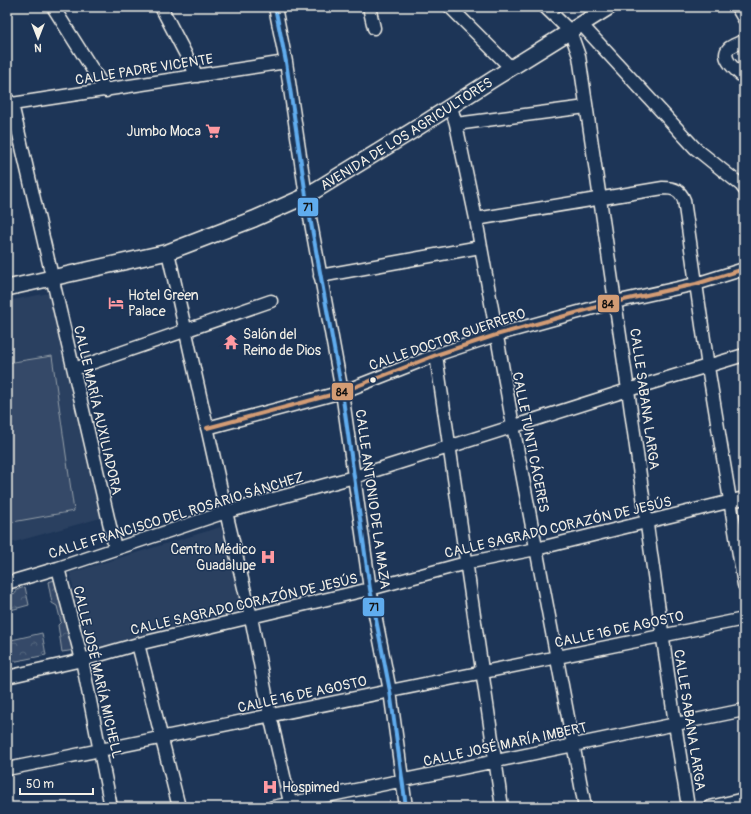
<svg xmlns="http://www.w3.org/2000/svg" width="751" height="814" viewBox="0 0 751 814" font-family="Pangolin,sans-serif">
<style>
.built{fill:#2a4060}
.grass{fill:#354a67;stroke:#949ea8}
.park{fill:url(#park-crowns);stroke:#949ea8}
.lines{fill:none;stroke-linecap:round;stroke-linejoin:round}
.minor-casing{stroke:#f4f1e8;stroke-width:15}
.major-casing{stroke:#f4f1e8;stroke-width:18}
.minor{stroke:#1d3557;stroke-width:12}
.major{stroke:#1d3557;stroke-width:15}
.bus-1-casing{stroke:#1d3557;stroke-width:7}
.bus-2-casing{stroke:#1d3557;stroke-width:7}
.bus-1{stroke:#60acee;stroke-width:4}
.bus-2{stroke:#d39c74;stroke-width:4}
.bus-dot{fill:#f4f1e8;stroke:#1d3557;stroke-width:1.5}
.labels{text-anchor:middle;stroke-width:3;stroke-linejoin:round;paint-order:stroke}
.street-label{font-size:14px;fill:#f4f1e8;stroke:#1d3557}
.poi-label{font-size:14px;fill:#f4f1e8;stroke:#1d3557;text-anchor:start}
.line-badge{stroke:#1d3557;stroke-width:1.5}
.pale-badge-label{font-size:11px;text-anchor:middle;font-weight:bold;fill:#111}
</style>
<defs>
<pattern id="park-crowns" width="20" height="18" patternUnits="userSpaceOnUse"><rect width="20" height="18" fill="#354a67"/><path d="M2 6a3 3 0 1 1 6 0M12 15a3 3 0 1 1 6 0" fill="none" stroke="#53657d"/></pattern>
</defs>
<rect width="100%" height="100%" fill="#1d3557"/>
<filter id="ink" filterUnits="userSpaceOnUse"><feTurbulence type="fractalNoise" baseFrequency=".025" numOctaves="2"/><feDisplacementMap in="SourceGraphic" scale="8" xChannelSelector="R" yChannelSelector="G"/><feConvolveMatrix kernelMatrix="1 2 1 2 8 2 1 2 1" color-interpolation-filters="sRGB"/></filter>
<g filter="url(#ink)">
<path class="built" d="M 49,293 L 104,517 L 7,544 L 7,301 Z
M 221,527 L 244,612 L 88,654 L 70,573 Z"/>
<path class="grass" d="M 52,356 L 74,511 L 7,523 L 7,363 Z"/>
<path class="park" d="M 58,579 L 75,650 L 62,652 L 58,625 L 61,622 L 57,606 L 52,603 L 48,582 Z
M 25,587 L 29,605 L 7,611 L 7,595 L 16,593 L 16,590 Z
M 42,633 L 46,655 L 7,663 L 7,641 Z"/>
<g class="lines">
<g class="minor-casing">
<path id="minor" d="M 53,7 L 106,91
M 161,7 L 197,76
M 275,7 L 286,62 L 306,196 L 342,392 L 370,589 L 390,691 L 406,807
M 369,7 L 374,28
M 450,7 L 511,68
M 545,7 L 570,31 L 579,56 L 628,390 L 675,724 L 688,807
M 737,7 L 744,19
M 581,24 L 695,148 L 741,185 L 744,189
M 744,40 C 740,43 733,45 729,48 C 719,58 738,72 744,78
M 7,99 L 12,104 L 115,548
M 7,106 L 12,104 L 286,62
M 451,107 L 456,124 L 476,219 L 513,426 L 585,807
M 456,124 L 586,107
M 476,219 L 663,188 C 674,188 680,190 684,200 L 708,367 L 744,585
M 168,252 L 226,512 L 251,617 L 270,715 L 291,807
M 320,276 L 480,247
M 436,355 L 502,807
M 74,369 L 271,301
M 207,428 L 342,392 L 436,355 L 496,335 L 615,302 L 696,284 L 744,269
M 58,568 L 82,660 L 111,807
M 7,583 L 58,568 L 226,512 L 354,477 L 628,390 L 744,355
M 138,644 L 179,807
M 7,677 L 82,660 L 138,644 L 251,617 L 370,589 L 466,563 L 536,549 L 744,498
M 7,769 L 744,619
M 273,807 L 744,710
M 710,807 L 744,799"/>
</g>
<g class="major-casing">
<g id="major">
<path id="s1" d="M 7,288 L 168,252 L 254,219 L 306,196 L 412,131 L 495,78 L 609,7"/>
</g>
</g>
<use href="#minor" class="minor"/>
<use href="#major" class="major"/>
<g class="bus-1-casing">
<path id="bus-1" d="M 275,7 L 286,62 L 306,196 L 342,392 L 370,589 L 390,691 L 406,807"/>
</g>
<g class="bus-2-casing">
<path id="bus-2" d="M 207,428 L 342,392 L 436,355 L 496,335 L 615,302 L 696,284 L 744,269"/>
</g>
<use href="#bus-1" class="bus-1"/>
<use href="#bus-2" class="bus-2"/>
</g>
</g>
<defs>
<g id="supermarket-bare" transform="scale(1.2)"><path d="M-6-5.5h2.5l.6 2H6L4.5 2H-2.5L-4.4-4H-6ZM-1.5 3.2a1.3 1.3 0 1 0 .1 0ZM3 3.2a1.3 1.3 0 1 0 .1 0Z" fill="#ff9aa2" stroke="#1d3557" stroke-width="2.5" paint-order="stroke"/></g>
<g id="hotel-bare" transform="scale(1.2)"><path d="M-6-4.5h1.5V1H6V5H4.5V3h-9V5H-6ZM-4 0a1.8 1.8 0 1 1 3.6 0ZM.5 0V-2.5h3Q6-2.5 6 0Z" fill="#ff9aa2" stroke="#1d3557" stroke-width="2.5" paint-order="stroke"/></g>
<g id="temple-bare" transform="scale(1.2)"><path d="M0-6L5-2H3V0L6.5 2.5H4V6H1.5V3h-3V6H-4V2.5H-6.5L-3 0V-2H-5Z" fill="#ff9aa2" stroke="#1d3557" stroke-width="2.5" paint-order="stroke"/></g>
<g id="hospital-bare" transform="scale(1.2)"><path d="M-5-5h3v3.5h4V-5h3V5h-3V1.5h-4V5h-3Z" fill="#ff9aa2" stroke="#1d3557" stroke-width="2.5" paint-order="stroke"/></g>
</defs>
<g fill-rule="evenodd">
<use href="#supermarket-bare" x="213" y="131"/>
<use href="#hotel-bare" x="116" y="303"/>
<use href="#temple-bare" x="231" y="342"/>
<use href="#hospital-bare" x="268" y="557"/>
<use href="#hospital-bare" x="270" y="787"/>
</g>
<circle class="bus-dot" cx="373" cy="380" r="3.5"/>
<g class="labels">
<g class="street-label">
<text transform="translate(144 69) rotate(-9)" y="5">CALLE PADRE VICENTE</text>
<text dy="5" stroke="none"><textPath href="#s1" startOffset="432">AVENIDA DE LOS AGRICULTORES</textPath></text>
<text transform="translate(447 339) rotate(-19)" y="5">CALLE DOCTOR GUERRERO</text>
<text transform="translate(645 399) rotate(82)" y="5">CALLE SABANA LARGA</text>
<text transform="translate(98 410) rotate(77)" y="5">CALLE MARÍA AUXILIADORA</text>
<text transform="translate(531 442) rotate(79)" y="5">CALLE TUNTI CÁCERES</text>
<text transform="translate(373 499) rotate(82)" y="5">CALLE ANTONIO DE LA MAZA</text>
<text transform="translate(176 515) rotate(-17)" y="5">CALLE FRANCISCO DEL ROSARIO SÁNCHEZ</text>
<text transform="translate(558 527) rotate(-13)" y="5">CALLE SAGRADO CORAZÓN DE JESÚS</text>
<text transform="translate(244 604) rotate(-13)" y="5">CALLE SAGRADO CORAZÓN DE JESÚS</text>
<text transform="translate(619 629) rotate(-12)" y="5">CALLE 16 DE AGOSTO</text>
<text transform="translate(98 672) rotate(77)" y="5">CALLE JOSÉ MARÍA MICHELL</text>
<text transform="translate(302 694) rotate(-12)" y="5">CALLE 16 DE AGOSTO</text>
<text transform="translate(690 720) rotate(81)" y="5">CALLE SABANA LARGA</text>
<text transform="translate(505 744) rotate(-12)" y="5">CALLE JOSÉ MARÍA IMBERT</text>
</g>
<g class="poi-label">
<text x="201" y="136" text-anchor="end">Jumbo Moca</text>
<text x="128" y="300">Hotel Green<tspan x="128" dy="16">Palace</tspan></text>
<text x="243" y="339">Salón del<tspan x="243" dy="16">Reino de Dios</tspan></text>
<text x="256" y="554" text-anchor="end">Centro Médico<tspan x="256" dy="16">Guadalupe</tspan></text>
<text x="282" y="792">Hospimed</text>
</g>
</g>
<g class="line-badge">
<rect x="297" y="197" width="22" height="20" rx="4" fill="#60acee"/>
<rect x="597" y="294" width="23" height="19" rx="4" fill="#d39c74"/>
<rect x="331" y="382" width="23" height="19" rx="4" fill="#d39c74"/>
<rect x="362" y="597" width="23" height="20" rx="4" fill="#60acee"/>
</g>
<g class="pale-badge-label">
<text x="308" y="211">71</text>
<text x="608" y="308">84</text>
<text x="342" y="396">84</text>
<text x="374" y="611">71</text>
</g>
<rect width="751" height="814" fill="none" stroke="#1d3557" stroke-width="24"/>
<rect x="12" y="12" width="727" height="790" fill="none" stroke="#f4f1e8" stroke-width="1.5" filter="url(#ink)"/>
<g transform="translate(38 38) rotate(180)" stroke="#1d3557" stroke-width="3" paint-order="stroke">
<path d="M0-3L7 15L0 10L-7 15Z" fill="#f4f1e8"/>
<text y="-6" font-size="11" font-weight="bold" text-anchor="middle" fill="#f4f1e8">N</text>
</g>
<path d="M20 788v6h73v-6" fill="none" stroke="#f4f1e8" stroke-width="2"/>
<text x="26" y="788" font-size="12" fill="#f4f1e8" stroke="#1d3557" stroke-width="3" paint-order="stroke">50 m</text>
</svg>
